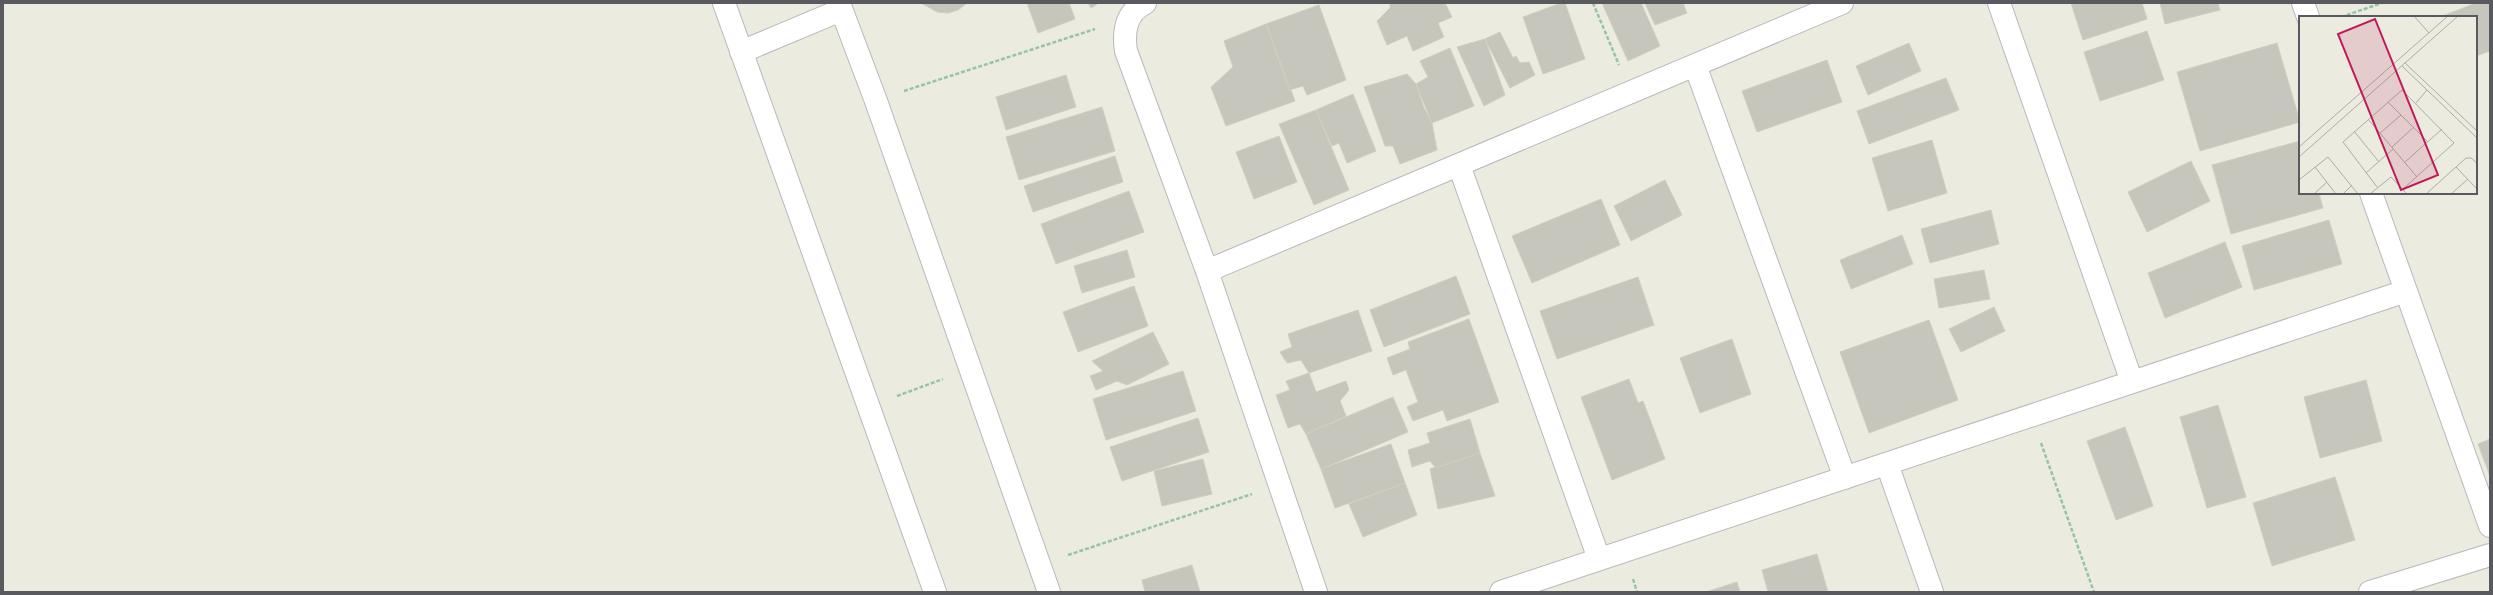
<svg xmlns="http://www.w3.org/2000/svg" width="2493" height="595" viewBox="0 0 2493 595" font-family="'Archivo Narrow',sans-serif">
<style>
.building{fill:#c6c6bc;stroke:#cfcfbf}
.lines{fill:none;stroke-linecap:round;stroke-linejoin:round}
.minor-casing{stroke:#b8b8be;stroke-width:24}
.path{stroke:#96c3af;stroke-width:2.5;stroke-dasharray:4 2;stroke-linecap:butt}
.minor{stroke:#fff;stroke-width:22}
.inset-road{fill:none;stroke:#adada9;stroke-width:1}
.view{fill:#c2185b;fill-opacity:0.15;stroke:#c2185b;stroke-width:2}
.inset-edge{fill:none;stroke:#595a60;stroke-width:2}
</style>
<rect width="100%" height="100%" fill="#ebebe0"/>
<path class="building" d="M 921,3 L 967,3 L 958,10 L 948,13 L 937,12 Z
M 1027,3 L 1069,3 L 1075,19 L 1038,33 Z
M 1088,3 L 1099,3 L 1091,8 Z
M 1390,3 L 1445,3 L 1452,17 L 1438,23 L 1444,37 L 1413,51 L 1407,36 L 1387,45 L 1377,21 L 1390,8 Z
M 1561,3 L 1565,3 L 1585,59 L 1543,74 L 1523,17 Z
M 1602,3 L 1641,3 L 1660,46 L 1628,61 Z
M 1645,3 L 1683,3 L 1687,13 L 1655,25 Z
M 2071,3 L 2142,3 L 2147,19 L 2083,40 Z
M 2160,3 L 2218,3 L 2220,10 L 2165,24 Z
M 2476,3 L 2490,3 L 2490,51 L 2476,56 L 2476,17 L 2440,17 Z
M 1319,5 L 1346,80 L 1307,95 L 1303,86 L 1289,90 L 1266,24 Z
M 1266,24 L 1295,101 L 1226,126 L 1211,87 L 1233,67 L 1224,41 Z
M 2147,31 L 2164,80 L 2100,101 L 2084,52 Z
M 1500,32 L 1513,58 L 1516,56 L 1520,63 L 1529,62 L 1535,75 L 1510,88 L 1485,39 Z
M 1485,39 L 1505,95 L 1484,106 L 1457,47 Z
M 1909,43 L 1921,71 L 1868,95 L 1856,66 Z
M 2277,43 L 2300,122 L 2200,151 L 2177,72 Z
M 1450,48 L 1474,106 L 1432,123 L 1416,84 L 1428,77 L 1420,61 Z
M 1827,60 L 1842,102 L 1757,132 L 1742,91 Z
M 1407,74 L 1416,84 L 1424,108 L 1432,123 L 1437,150 L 1400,164 L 1393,146 L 1385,146 L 1364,87 Z
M 1066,75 L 1076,107 L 1006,130 L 996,97 Z
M 1946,78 L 1959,110 L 1869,144 L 1857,111 Z
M 1353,94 L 1376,151 L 1347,163 L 1339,143 L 1332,146 L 1316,110 Z
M 1102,107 L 1115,151 L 1019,180 L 1006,137 Z
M 1316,110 L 1349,190 L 1314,205 L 1279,124 Z
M 1279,136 L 1297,182 L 1254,199 L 1236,152 Z
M 1932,140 L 1947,193 L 1888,211 L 1872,158 Z
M 2300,141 L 2300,193 L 2319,193 L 2323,208 L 2231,234 L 2212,165 Z
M 1115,156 L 1123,182 L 1033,212 L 1024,186 Z
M 2191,161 L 2210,201 L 2147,232 L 2128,192 Z
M 1665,180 L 1682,215 L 1631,241 L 1614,206 Z
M 1129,191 L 1144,232 L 1056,264 L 1041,224 Z
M 1601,199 L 1620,245 L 1532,283 L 1512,236 Z
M 1991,210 L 1999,244 L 1930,263 L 1921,229 Z
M 2329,220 L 2342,264 L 2254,290 L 2242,246 Z
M 1902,235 L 1913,264 L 1851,289 L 1840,260 Z
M 2225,242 L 2242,287 L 2165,318 L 2148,273 Z
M 1127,250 L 1135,277 L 1082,293 L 1074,266 Z
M 1984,270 L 1990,299 L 1939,308 L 1934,279 Z
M 1456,276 L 1470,314 L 1384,347 L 1370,310 Z
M 1638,277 L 1654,325 L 1557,359 L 1540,311 Z
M 1134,286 L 1148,326 L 1078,352 L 1063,312 Z
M 1994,307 L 2005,331 L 1961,352 L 1949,329 Z
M 1358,310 L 1372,351 L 1309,373 L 1301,360 L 1287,363 L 1280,352 L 1292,347 L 1288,334 Z
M 1469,319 L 1499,402 L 1447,421 L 1443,410 L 1413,421 L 1407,407 L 1418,402 L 1406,370 L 1393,375 L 1387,358 L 1410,349 L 1408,342 Z
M 1929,320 L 1958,400 L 1869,433 L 1840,352 Z
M 1153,332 L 1169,364 L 1127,385 L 1117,381 L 1096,390 L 1090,376 L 1103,371 L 1092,361 Z
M 1732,339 L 1751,394 L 1700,413 L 1680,358 Z
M 1183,371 L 1196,411 L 1106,440 L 1093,399 Z
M 1309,373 L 1316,392 L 1346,381 L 1349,390 L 1340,401 L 1346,416 L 1306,434 L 1300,424 L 1288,428 L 1276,395 L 1290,390 L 1286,381 Z
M 1629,379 L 1638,403 L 1643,401 L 1665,459 L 1612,480 L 1581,397 Z
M 2366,380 L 2382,441 L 2320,458 L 2304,397 Z
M 1393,397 L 1408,432 L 1321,469 L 1306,434 Z
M 2218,405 L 2246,497 L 2207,508 L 2180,417 Z
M 1198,418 L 1209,452 L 1122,481 L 1110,447 Z
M 1470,419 L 1480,453 L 1436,468 L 1430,461 L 1412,467 L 1408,450 L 1430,443 L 1427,433 Z
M 2125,427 L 2153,506 L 2116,520 L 2087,441 Z
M 2490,439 L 2490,476 L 2478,444 Z
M 1391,444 L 1405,483 L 1335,508 L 1321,469 Z
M 1480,453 L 1495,496 L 1438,509 L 1430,469 Z
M 1203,459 L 1212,494 L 1162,506 L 1154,471 Z
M 2335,477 L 2355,540 L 2272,566 L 2253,503 Z
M 1405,483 L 1417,515 L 1363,537 L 1349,504 Z
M 1817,554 L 1828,592 L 1768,592 L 1762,570 Z
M 1192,565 L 1200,592 L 1145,592 L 1142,580 Z
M 1737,582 L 1740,592 L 1706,592 Z"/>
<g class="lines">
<g class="minor-casing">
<path id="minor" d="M 724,3 L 935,592
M 839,3 L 876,101 L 1049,592
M 1145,3 C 1126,13 1123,31 1126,51 L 1207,271 L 1316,592
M 1999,3 L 2132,382
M 2303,3 L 2308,17
M 741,52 L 841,10
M 1695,65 L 1845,478
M 1459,165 L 1599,559
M 2371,193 L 2490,526
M 1207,271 L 1842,3
M 1887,464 L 1932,592
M 1501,592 L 2406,291
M 2370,592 L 2490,555"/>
</g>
<path class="path" d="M 1593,3 L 1619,65
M 2341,17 L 2382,3
M 904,91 L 1095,29
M 897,396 L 943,379
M 2041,443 L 2094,592
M 1068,555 L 1252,494
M 1633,579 L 1637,592"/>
<use href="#minor" class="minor"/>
</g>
<g transform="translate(2299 16)">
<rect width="178" height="178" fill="#ebebe0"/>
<path class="inset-road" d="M 115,0 L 130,17M 106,47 L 178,115M 103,50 L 178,122M 89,86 L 129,126M 117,87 L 128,74M 69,103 L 118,161M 55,115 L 80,146M 81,117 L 102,99M 0,131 L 149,0M 93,131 L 115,111M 0,141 L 159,0M 106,146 L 143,113M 16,151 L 37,178M 157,151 L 178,173M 67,157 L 94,133M 0,164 L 29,141 L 59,178M 78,171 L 44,126 L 103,74 L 155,127 L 104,173M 15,178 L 28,166M 44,178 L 53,169M 71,178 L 92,161 L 108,178M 127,178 L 167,142 L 172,142 L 178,147M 152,178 L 169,163"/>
<path class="view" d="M 76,3 L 139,159 L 102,174 L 39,18 Z"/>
<rect width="178" height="178" class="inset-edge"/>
</g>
<rect width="2493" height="595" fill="none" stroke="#595a60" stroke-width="8"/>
</svg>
